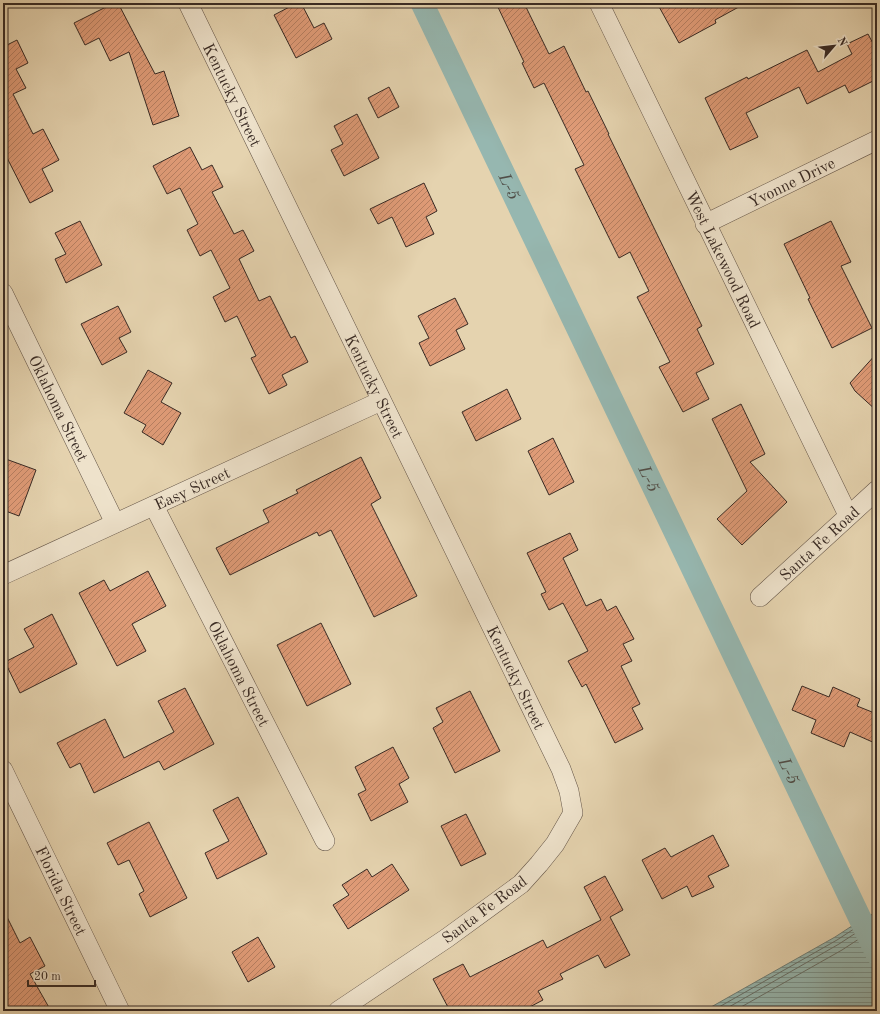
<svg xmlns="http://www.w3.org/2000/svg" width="880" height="1014" viewBox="0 0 880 1014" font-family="'Old Standard TT',serif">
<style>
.water{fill:url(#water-rules);stroke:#707f78}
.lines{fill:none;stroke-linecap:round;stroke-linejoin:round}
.shore{stroke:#67706a;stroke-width:1}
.canal{stroke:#96b7b0;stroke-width:23}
.building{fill:url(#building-hatch);stroke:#382a24}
.street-casing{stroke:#635447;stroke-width:20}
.street{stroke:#eee2cb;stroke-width:19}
.labels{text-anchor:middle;stroke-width:3;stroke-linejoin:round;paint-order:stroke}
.street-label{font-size:16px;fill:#382a24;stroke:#eee2cb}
.water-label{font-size:17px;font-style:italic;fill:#504d47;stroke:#eee2cb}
</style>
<defs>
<pattern id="water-rules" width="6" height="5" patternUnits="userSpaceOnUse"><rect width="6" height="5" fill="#96b7b0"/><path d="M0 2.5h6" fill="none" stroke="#7b958f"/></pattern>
<pattern id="building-hatch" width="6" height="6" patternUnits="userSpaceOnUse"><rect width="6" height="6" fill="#df9b77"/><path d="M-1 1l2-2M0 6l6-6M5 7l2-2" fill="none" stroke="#b67f61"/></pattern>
</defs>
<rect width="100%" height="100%" fill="#e5d3af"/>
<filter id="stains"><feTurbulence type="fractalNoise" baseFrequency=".005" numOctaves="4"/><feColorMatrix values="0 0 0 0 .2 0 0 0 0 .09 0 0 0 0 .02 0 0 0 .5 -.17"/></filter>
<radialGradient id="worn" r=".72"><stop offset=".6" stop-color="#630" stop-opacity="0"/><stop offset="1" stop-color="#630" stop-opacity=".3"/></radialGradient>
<path class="water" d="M 877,912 L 877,1011 L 704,1011 L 835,937 L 861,920 Z"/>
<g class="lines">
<path class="shore" d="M 712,1011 L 837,940 L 863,923 L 877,917
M 722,1011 L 839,944 L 865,927 L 877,922
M 734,1011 L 842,950 L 868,933 L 877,929"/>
<path class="canal" id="s1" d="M 422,3 L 877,954"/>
</g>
<path class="building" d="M 114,3 L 118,3 L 155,74 L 164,71 L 179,116 L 153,125 L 129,52 L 110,61 L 99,38 L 85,45 L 74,23 Z
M 297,3 L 301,3 L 314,28 L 324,23 L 332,39 L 296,58 L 274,15 Z
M 496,3 L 524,3 L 549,54 L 564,46 L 586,92 L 588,91 L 609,134 L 608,134 L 702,326 L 697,329 L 714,364 L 696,373 L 709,399 L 683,412 L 659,367 L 670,362 L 637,297 L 649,291 L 630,252 L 619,258 L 575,169 L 584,165 L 544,83 L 534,88 L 522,63 L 524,62 Z
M 657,3 L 746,3 L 715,20 L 716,23 L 679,43 Z
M 868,34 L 877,51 L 877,79 L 849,93 L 845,85 L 807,104 L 799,87 L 746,113 L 758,137 L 730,150 L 705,98 L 747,77 L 748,79 L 807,50 L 818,72 L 852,54 L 847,44 Z
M 17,40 L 28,63 L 16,69 L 26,88 L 13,94 L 33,134 L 43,129 L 59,160 L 42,169 L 53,191 L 30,203 L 3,150 L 3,43 L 5,46 Z
M 389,87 L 399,107 L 378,118 L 368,98 Z
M 357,114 L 379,158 L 344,176 L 331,150 L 343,144 L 334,126 Z
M 190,147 L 202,170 L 212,165 L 223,187 L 212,192 L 234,234 L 243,230 L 254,251 L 239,259 L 259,301 L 270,296 L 291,338 L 295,336 L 308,362 L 282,375 L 287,385 L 269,394 L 251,358 L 256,356 L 237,316 L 225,322 L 213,297 L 230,288 L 211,250 L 200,256 L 187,230 L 198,224 L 180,188 L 167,194 L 153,166 Z
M 424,183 L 437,211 L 426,217 L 434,234 L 406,247 L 392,217 L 378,224 L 370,209 Z
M 80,221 L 102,265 L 66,283 L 55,259 L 66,254 L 55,233 Z
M 831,221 L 851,262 L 841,266 L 872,328 L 832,348 L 808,299 L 810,298 L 784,244 Z
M 455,298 L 468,324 L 456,330 L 465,349 L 430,366 L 419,343 L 429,338 L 418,316 Z
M 118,306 L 131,332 L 119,338 L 127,352 L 102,365 L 81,324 Z
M 877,353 L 877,411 L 855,391 L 850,383 Z
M 148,370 L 172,383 L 161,402 L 181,413 L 163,445 L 142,432 L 146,425 L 124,413 Z
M 507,389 L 521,419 L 476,441 L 462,412 Z
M 741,404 L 765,454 L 750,462 L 787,502 L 742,545 L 717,519 L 747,491 L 712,419 Z
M 553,438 L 574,482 L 549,495 L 528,451 Z
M 361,457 L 381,498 L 371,504 L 417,596 L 374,617 L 331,530 L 319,536 L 317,532 L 230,575 L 216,548 L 269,522 L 263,510 L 298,493 L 296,490 Z
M 3,458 L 36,470 L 19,516 L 3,510 Z
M 570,533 L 578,550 L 563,558 L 586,606 L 601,599 L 607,611 L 616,606 L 634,639 L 623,644 L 632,661 L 621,666 L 640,704 L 632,708 L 643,729 L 615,743 L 586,684 L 582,687 L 568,661 L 588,651 L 563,603 L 549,610 L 541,594 L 546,592 L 527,553 Z
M 148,571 L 166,606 L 132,624 L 146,651 L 117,666 L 79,593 L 104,580 L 110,591 Z
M 52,614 L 77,664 L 20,693 L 5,662 L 34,647 L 24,629 Z
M 321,623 L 351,684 L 307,706 L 277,645 Z
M 802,686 L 829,697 L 833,687 L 860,699 L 857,706 L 877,714 L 877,744 L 850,732 L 844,747 L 811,733 L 816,720 L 792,710 Z
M 185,688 L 214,744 L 164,770 L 159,761 L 94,793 L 80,763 L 70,768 L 57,743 L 105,719 L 124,758 L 174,732 L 158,701 Z
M 470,691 L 500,751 L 455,773 L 433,728 L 443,722 L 436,708 Z
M 393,747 L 409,778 L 399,784 L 408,802 L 371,821 L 358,794 L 366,790 L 355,767 Z
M 238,797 L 267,854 L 217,879 L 205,853 L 229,841 L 213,810 Z
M 466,814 L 486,854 L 461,866 L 441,826 Z
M 149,822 L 187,898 L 150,917 L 139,894 L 144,891 L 129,860 L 118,865 L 107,843 Z
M 713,835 L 729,866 L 708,876 L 714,887 L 692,897 L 687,886 L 662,899 L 642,860 L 665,848 L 671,857 Z
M 392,864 L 409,890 L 348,929 L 333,905 L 349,895 L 342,885 L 367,869 L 372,877 Z
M 605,876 L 623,910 L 610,917 L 630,955 L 605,968 L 598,955 L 560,974 L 563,979 L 538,991 L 543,1000 L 522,1011 L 450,1011 L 433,979 L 463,964 L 470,977 L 543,940 L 547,948 L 601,920 L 584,887 Z
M 3,909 L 20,943 L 30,937 L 45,966 L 30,974 L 51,1011 L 3,1011 Z
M 258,937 L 275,967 L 248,982 L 232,952 Z"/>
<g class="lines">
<g class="street-casing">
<g id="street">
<path id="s2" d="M 188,3 L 561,769 L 569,791 L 573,813 L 555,844 L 539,864 L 521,884 L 447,938 L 338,1011"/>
<path id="s3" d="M 599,3 L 848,515"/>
<path id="s4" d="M 705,224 L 877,140"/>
<path id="s5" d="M 3,293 L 115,523"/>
<path id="s6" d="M 154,506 L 325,841"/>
<path id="s7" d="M 3,575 L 381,401"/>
<path id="s8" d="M 760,597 L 877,490"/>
<path id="s9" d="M 3,770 L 120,1011"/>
</g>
</g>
<use href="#street" class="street"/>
</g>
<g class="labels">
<g class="street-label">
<text dy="6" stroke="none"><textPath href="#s2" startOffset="102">Kentucky Street</textPath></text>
<text dy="6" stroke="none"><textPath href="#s4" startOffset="96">Yvonne Drive</textPath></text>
<text dy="6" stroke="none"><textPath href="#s3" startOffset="285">West Lakewood Road</textPath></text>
<text dy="6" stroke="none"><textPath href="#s2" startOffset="426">Kentucky Street</textPath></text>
<text dy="6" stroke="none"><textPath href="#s5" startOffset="128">Oklahoma Street</textPath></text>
<text dy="6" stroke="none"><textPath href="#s7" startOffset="208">Easy Street</textPath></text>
<text dy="6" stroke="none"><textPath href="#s8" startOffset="80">Santa Fe Road</textPath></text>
<text dy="6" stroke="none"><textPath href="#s6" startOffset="188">Oklahoma Street</textPath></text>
<text dy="6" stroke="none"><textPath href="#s2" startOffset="750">Kentucky Street</textPath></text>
<text dy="6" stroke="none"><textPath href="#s9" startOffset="134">Florida Street</textPath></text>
<text transform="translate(484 909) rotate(-37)" y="6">Santa Fe Road</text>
</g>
<g class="water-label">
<text dy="6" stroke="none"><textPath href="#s1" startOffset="203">L-5</textPath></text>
<text dy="6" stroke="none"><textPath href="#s1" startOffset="527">L-5</textPath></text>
<text dy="6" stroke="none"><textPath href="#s1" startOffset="851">L-5</textPath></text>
</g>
</g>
<rect width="880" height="1014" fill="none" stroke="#e5d3af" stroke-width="16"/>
<rect x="4" y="4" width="872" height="1006" fill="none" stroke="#382a24" stroke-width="2"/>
<rect x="8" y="8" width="864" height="998" fill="none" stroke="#382a24"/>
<g transform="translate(834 46) rotate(62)" stroke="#eee2cb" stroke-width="3" paint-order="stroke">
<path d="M0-3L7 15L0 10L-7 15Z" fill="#382a24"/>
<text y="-6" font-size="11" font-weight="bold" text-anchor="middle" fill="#382a24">N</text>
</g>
<path d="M28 980v6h67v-6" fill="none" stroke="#382a24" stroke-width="2"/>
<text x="34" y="980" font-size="12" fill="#382a24" stroke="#eee2cb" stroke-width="3" paint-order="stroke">20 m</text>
<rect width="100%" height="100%" filter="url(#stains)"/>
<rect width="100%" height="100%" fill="url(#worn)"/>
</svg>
